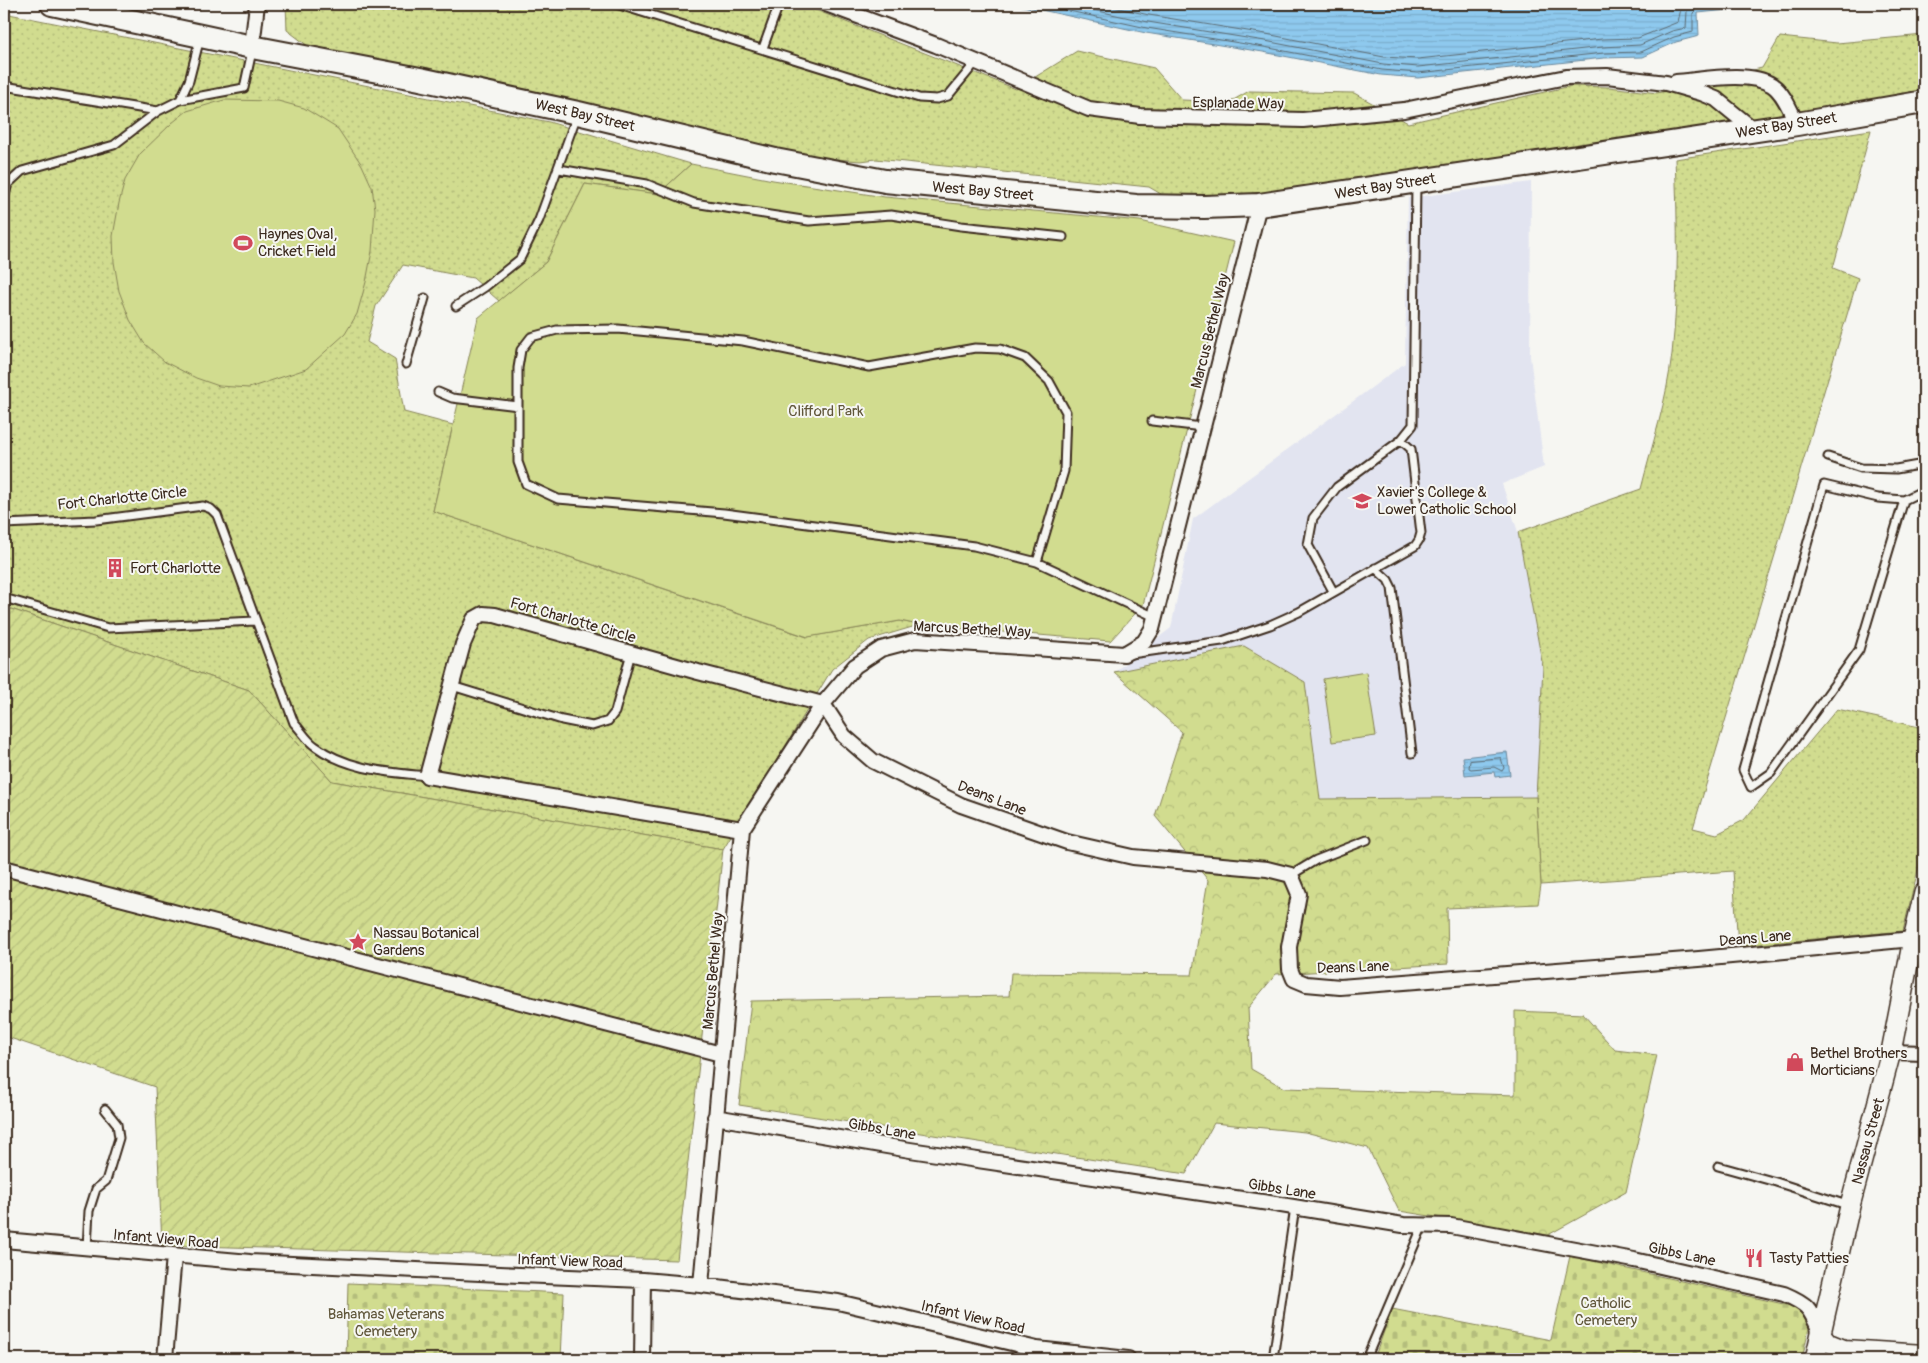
<svg xmlns="http://www.w3.org/2000/svg" width="1928" height="1363" viewBox="0 0 1928 1363" font-family="Pangolin,sans-serif">
<style>
.built{fill:#e2e4f0}
.grass{fill:url(#grass-dots);stroke:#868356}
.forest{fill:url(#forest-crowns);stroke:#868356}
.cemetery{fill:url(#cemetery-stones);stroke:#868356}
.park{fill:#d1dc8f;stroke:#868356}
.garden{fill:url(#garden-furrows);stroke:#868356}
.water{fill:url(#water-rules);stroke:#6d899b}
.lines{fill:none;stroke-linecap:round;stroke-linejoin:round}
.shore{stroke:#5c6a71;stroke-width:1}
.service-casing{stroke:#3b2a1e;stroke-width:11}
.minor-casing{stroke:#3b2a1e;stroke-width:18}
.tertiary-casing{stroke:#3b2a1e;stroke-width:21}
.secondary-casing{stroke:#3b2a1e;stroke-width:22}
.trunk-casing{stroke:#3b2a1e;stroke-width:26}
.service{stroke:#f6f6f2;stroke-width:7}
.minor{stroke:#f6f6f2;stroke-width:14}
.tertiary{stroke:#f6f6f2;stroke-width:18}
.secondary{stroke:#f6f6f2;stroke-width:19}
.trunk{stroke:#f6f6f2;stroke-width:22}
.labels{text-anchor:middle;stroke-width:4;stroke-linejoin:round;paint-order:stroke}
.street-label{font-size:15px;fill:#3b2a1e;stroke:#f6f6f2}
.poi-label{font-size:15px;fill:#3b2a1e;stroke:#f6f6f2;text-anchor:start}
.park-label{font-size:15px;fill:#60563a;stroke:#f6f6f2}
</style>
<defs>
<pattern id="grass-dots" width="8" height="8" patternUnits="userSpaceOnUse" patternTransform="scale(1.25)"><rect width="8" height="8" fill="#d1dc8f"/><path d="M2 2h.1M6 6h.1" fill="none" stroke="#b4bd7b" stroke-width="1.8" stroke-linecap="round"/></pattern>
<pattern id="forest-crowns" width="20" height="18" patternUnits="userSpaceOnUse" patternTransform="scale(1.25)"><rect width="20" height="18" fill="#d1dc8f"/><path d="M2 6a3 3 0 1 1 6 0M12 15a3 3 0 1 1 6 0" fill="none" stroke="#b4bd7b"/></pattern>
<pattern id="cemetery-stones" width="16" height="16" patternUnits="userSpaceOnUse" patternTransform="scale(1.25)"><rect width="16" height="16" fill="#d1dc8f"/><path d="M2 7V4a2 2 0 0 1 4 0v3zM10 15v-3a2 2 0 0 1 4 0v3z" fill="#b4bd7b"/></pattern>
<pattern id="garden-furrows" width="10" height="10" patternUnits="userSpaceOnUse" patternTransform="scale(1.25)"><rect width="10" height="10" fill="#d1dc8f"/><path d="M-1 1l2-2M0 10L10 0M9 11l2-2" fill="none" stroke="#b4bd7b"/></pattern>
<pattern id="water-rules" width="6" height="5" patternUnits="userSpaceOnUse" patternTransform="scale(1.25)"><rect width="6" height="5" fill="#8ec9ee"/><path d="M0 2.5h6" fill="none" stroke="#7badcc"/></pattern>
</defs>
<rect width="100%" height="100%" fill="#f6f6f2"/>
<filter id="ink" filterUnits="userSpaceOnUse"><feTurbulence type="fractalNoise" baseFrequency=".02" numOctaves="2"/><feDisplacementMap in="SourceGraphic" scale="10" xChannelSelector="R" yChannelSelector="G"/><feConvolveMatrix kernelMatrix="1 2 1 2 8 2 1 2 1" color-interpolation-filters="sRGB"/></filter>
<g filter="url(#ink)">
<path class="built" d="M 1531,182 L 1530,356 L 1544,467 L 1502,484 L 1518,532 L 1543,667 L 1536,797 L 1262,800 L 1114,672 L 1171,628 L 1193,519 L 1405,363 L 1408,198 Z"/>
<path class="grass" d="M 286,4 L 793,4 L 813,9 L 1016,89 L 1077,51 L 1154,68 L 1182,100 L 1230,102 L 1249,91 L 1354,93 L 1408,123 L 1571,86 L 1609,87 L 1657,93 L 1762,68 L 1780,37 L 1837,43 L 1924,35 L 1924,93 L 1695,130 L 1605,141 L 1280,191 L 1205,198 L 1166,197 L 1149,187 L 876,159 L 861,161 L 812,157 L 312,49 L 287,30 Z
M 4,13 L 549,122 L 691,164 L 658,194 L 585,184 L 546,262 L 499,301 L 473,278 L 403,265 L 376,306 L 367,342 L 395,359 L 404,412 L 453,425 L 433,511 L 807,637 L 900,621 L 919,625 L 869,640 L 832,669 L 723,849 L 332,781 L 249,690 L 8,608 L 4,608 Z
M 1871,130 L 1833,268 L 1858,278 L 1693,828 L 1717,834 L 1744,820 L 1837,709 L 1924,728 L 1924,845 L 1903,931 L 1738,946 L 1733,871 L 1541,885 L 1536,797 L 1543,667 L 1518,532 L 1641,489 C 1652,445 1667,400 1672,354 C 1679,290 1678,224 1675,159 Z"/>
<path class="forest" d="M 1244,646 L 1305,682 L 1320,799 L 1536,797 L 1541,885 L 1538,904 L 1447,908 L 1448,964 L 1276,974 L 1248,1008 L 1251,1069 L 1284,1088 L 1515,1095 L 1515,1011 L 1583,1014 L 1615,1050 L 1657,1055 L 1626,1192 L 1548,1235 L 1399,1211 L 1368,1148 L 1305,1132 L 1214,1123 L 1186,1174 L 739,1105 L 751,1001 L 1009,996 L 1011,973 L 1192,975 L 1208,880 L 1155,816 L 1182,732 L 1114,672 Z"/>
<path class="cemetery" d="M 1570,1256 L 1801,1308 L 1810,1323 L 1802,1359 L 1374,1359 L 1392,1309 L 1551,1340 Z
M 348,1283 L 564,1293 L 561,1359 L 346,1359 Z"/>
<path class="park" d="M 224,100 L 278,101 L 304,108 L 338,129 L 362,165 L 372,187 L 375,209 L 372,251 L 366,282 L 357,314 L 345,334 L 306,369 L 249,388 L 219,386 L 196,378 L 165,362 L 144,343 L 130,320 L 119,291 L 114,262 L 113,236 L 119,203 L 125,180 L 140,154 L 172,123 L 187,111 Z
M 691,164 L 773,180 L 885,197 L 1140,221 L 1234,242 L 1143,605 L 1110,641 L 919,625 L 900,621 L 808,637 L 433,511 L 478,318 L 546,262 L 585,184 L 658,194 Z
M 1366,672 L 1376,736 L 1332,742 L 1323,679 Z"/>
<path class="garden" d="M 4,608 L 8,608 L 249,690 L 332,781 L 723,849 L 677,1260 L 162,1245 L 155,1087 L 4,1036 Z"/>
<path class="water" d="M 1014,4 L 1788,4 L 1698,13 L 1699,36 L 1676,42 L 1643,57 L 1604,58 L 1418,78 L 1381,75 L 1263,52 L 1146,33 Z
M 1507,752 L 1510,775 L 1495,777 L 1494,772 L 1465,775 L 1463,757 Z"/>
<g class="lines">
<path class="shore" d="M 1037,4 L 1147,28 L 1264,47 L 1382,70 L 1418,73 L 1604,53 L 1641,52 L 1674,37 L 1693,32 L 1693,13 L 1697,9 L 1751,4
M 1066,4 L 1148,22 L 1265,41 L 1383,64 L 1418,67 L 1603,47 L 1640,45 L 1672,31 L 1686,28 L 1687,11 L 1693,4
M 1100,4 L 1149,15 L 1266,34 L 1384,57 L 1418,59 L 1602,39 L 1638,38 L 1678,22 L 1682,4
M 1501,758 L 1504,768 L 1502,771 L 1494,767 L 1471,769 L 1469,768 L 1470,761 Z"/>
<g class="service-casing">
<path id="service" d="M 616,4 L 919,98 L 937,99 L 948,96 L 976,62
M 763,48 L 779,4
M 4,86 L 158,111
M 180,100 L 244,88 L 252,51
M 559,169 L 647,184 L 694,203 L 809,221 L 891,215 L 961,226 L 1063,237
M 4,198 L 8,184 L 22,171 L 114,145 L 158,111 L 180,100 L 189,81 L 200,38
M 456,306 L 485,287 L 520,259 L 539,220 L 577,115
M 406,364 L 425,298
M 438,392 L 452,398 L 518,406
M 1152,421 L 1202,427
M 1828,457 L 1861,468 L 1896,469 L 1924,464
M 1904,500 L 1859,650 L 1771,773 L 1751,787 L 1743,770 L 1824,485 L 1878,498 L 1904,500 L 1924,490
M 4,524 L 96,520 L 203,506 L 211,509 L 217,515 L 294,723 C 301,730 307,741 315,746 C 347,770 389,772 427,776
M 1037,562 L 1064,471 L 1066,412 L 1049,381 L 1025,358 L 1000,349 L 975,348 L 869,367 L 743,341 L 618,329 L 557,330 L 531,337 L 521,350 L 518,368 L 518,462 L 526,484 L 558,499 L 724,513 L 974,546 L 1037,562 L 1155,617
M 1375,568 L 1388,580 L 1392,588 L 1412,753
M 1333,591 L 1308,545 L 1313,518 L 1337,487 L 1401,440 L 1413,425 L 1416,184
M 4,598 L 108,628 L 255,621
M 1131,654 L 1222,641 L 1270,625 L 1299,612 L 1415,546 L 1419,540 L 1421,533 L 1411,449 L 1401,440
M 452,686 L 562,720 L 592,726 L 608,721 L 615,712 L 631,653
M 1291,875 L 1316,860 L 1367,840
M 1718,1166 L 1776,1182 L 1850,1206
M 87,1248 L 89,1211 L 96,1189 L 106,1181 L 119,1138 L 117,1124 L 105,1109
M 1273,1359 L 1295,1207
M 1366,1359 L 1423,1225"/>
</g>
<g class="minor-casing">
<path id="minor" d="M 826,4 L 936,45 L 1089,109 L 1140,116 L 1303,120 L 1404,110 L 1566,77 L 1607,76 L 1666,83 L 1701,93 L 1716,99 L 1754,130
M 252,47 L 257,4
M 1676,82 C 1702,80 1749,70 1772,85 C 1784,93 1791,112 1797,124
M 742,829 L 427,776 L 463,644 L 474,619 L 483,614 L 495,615 L 698,672 L 823,704 L 844,736 L 873,761 L 961,805 L 1067,842 L 1133,857 L 1267,869 L 1291,875 L 1299,894 L 1289,947 L 1290,969 L 1294,979 L 1306,984 L 1340,987 L 1699,959 L 1913,939
M 4,868 L 721,1054
M 1891,1052 L 1924,1053
M 715,1117 L 910,1150 L 1269,1203 L 1403,1225 L 1451,1226 L 1634,1260 L 1784,1294 C 1810,1305 1810,1309 1821,1334
M 4,1240 L 250,1262 L 520,1275 L 643,1280 L 701,1285 L 838,1302 L 1037,1349 L 1128,1359
M 701,1285 L 742,829 L 823,704 L 855,666 L 881,649 L 915,640 L 1124,654 L 1144,642 L 1152,629 L 1259,205
M 165,1359 L 174,1256
M 642,1359 L 643,1280"/>
</g>
<g class="tertiary-casing">
<path id="tertiary" d="M 1821,1334 L 1829,1343 L 1844,1349 L 1924,1354"/>
</g>
<g class="secondary-casing">
<path id="secondary" d="M 1815,1359 L 1850,1206 L 1891,1052 L 1913,939 L 1924,893"/>
</g>
<g class="trunk-casing">
<path id="trunk" d="M 52,4 L 252,47 L 420,79 L 578,113 L 775,160 L 885,181 L 1136,206 L 1204,207 L 1259,205 L 1797,124 L 1924,102"/>
</g>
<use href="#service" class="service"/>
<use href="#minor" class="minor"/>
<use href="#tertiary" class="tertiary"/>
<use href="#secondary" class="secondary"/>
<use href="#trunk" class="trunk"/>
</g>
</g>
<defs>
<g id="stadium-bare" transform="scale(1.5)"><path d="M0-5a6.5 5 0 1 0 0 10a6.5 5 0 1 0 0-10ZM-3.5-1.8h7v3.6h-7Z" fill="#d1495b" stroke="#f6f6f2" stroke-width="2.5" paint-order="stroke"/></g>
<g id="school-bare" transform="scale(1.5)"><path d="M0-5L7-2L0 1L-7-2ZM-4 1L0 2.5L4 1V4Q0 6-4 4Z" fill="#d1495b" stroke="#f6f6f2" stroke-width="2.5" paint-order="stroke"/></g>
<g id="building-bare" transform="scale(1.5)"><path d="M-4-6H4V6H1V3H-1V6H-4ZM-2.5-4.3h1.7v1.8h-1.7ZM.8-4.3h1.7v1.8H.8ZM-2.5-1h1.7V.8h-1.7ZM.8-1h1.7V.8H.8Z" fill="#d1495b" stroke="#f6f6f2" stroke-width="2.5" paint-order="stroke"/></g>
<g id="sight-bare" transform="scale(1.5)"><path d="M0-6L1.8-2.2L6-1.7L2.9 1.2L3.7 5.4L0 3.3L-3.7 5.4L-2.9 1.2L-6-1.7L-1.8-2.2Z" fill="#d1495b" stroke="#f6f6f2" stroke-width="2.5" paint-order="stroke"/></g>
<g id="shop-bare" transform="scale(1.5)"><path d="M-5-2.5h2.3a2.7 3.5 0 0 1 5.4 0H5L5.5 6h-11ZM-1.5-2.5h3a1.5 2.3 0 0 0-3 0Z" fill="#d1495b" stroke="#f6f6f2" stroke-width="2.5" paint-order="stroke"/></g>
<g id="restaurant-bare" transform="scale(1.5)"><path d="M-5-6h1v4h1v-4h1v4h1v-4h1v5L-1.5 .5V6h-2V.5L-5-1ZM5-6V6H3V1.5H1.5Q1.5-4 5-6Z" fill="#d1495b" stroke="#f6f6f2" stroke-width="2.5" paint-order="stroke"/></g>
</defs>
<g fill-rule="evenodd">
<use href="#stadium-bare" x="243" y="243"/>
<use href="#school-bare" x="1362" y="501"/>
<use href="#building-bare" x="115" y="568"/>
<use href="#sight-bare" x="358" y="942"/>
<use href="#shop-bare" x="1795" y="1062"/>
<use href="#restaurant-bare" x="1754" y="1258"/>
</g>
<g class="labels">
<g class="street-label">
<text transform="translate(1238 103) rotate(1)" y="5">Esplanade Way</text>
<text transform="translate(585 115) rotate(13)" y="5">West Bay Street</text>
<text transform="translate(1786 125) rotate(-9)" y="5">West Bay Street</text>
<text transform="translate(1385 186) rotate(-9)" y="5">West Bay Street</text>
<text transform="translate(983 191) rotate(5)" y="5">West Bay Street</text>
<text transform="translate(1210 331) rotate(-76)" y="5">Marcus Bethel Way</text>
<text transform="translate(122 498) rotate(-6)" y="5">Fort Charlotte Circle</text>
<text transform="translate(573 620) rotate(16)" y="5">Fort Charlotte Circle</text>
<text transform="translate(972 629) rotate(3)" y="5">Marcus Bethel Way</text>
<text transform="translate(992 798) rotate(21)" y="5">Deans Lane</text>
<text transform="translate(1755 938) rotate(-5)" y="5">Deans Lane</text>
<text transform="translate(1353 967) rotate(-2)" y="5">Deans Lane</text>
<text transform="translate(713 971) rotate(-85)" y="5">Marcus Bethel Way</text>
<text transform="translate(882 1129) rotate(10)" y="5">Gibbs Lane</text>
<text transform="translate(1868 1141) rotate(-75)" y="5">Nassau Street</text>
<text transform="translate(1282 1189) rotate(9)" y="5">Gibbs Lane</text>
<text transform="translate(166 1239) rotate(5)" y="5">Infant View Road</text>
<text transform="translate(1682 1254) rotate(12)" y="5">Gibbs Lane</text>
<text transform="translate(570 1261) rotate(2)" y="5">Infant View Road</text>
<text transform="translate(973 1317) rotate(13)" y="5">Infant View Road</text>
</g>
<g class="poi-label">
<text x="258" y="239">Haynes Oval,<tspan x="258" dy="17">Cricket Field</tspan></text>
<text x="1377" y="497">Xavier's College &amp;<tspan x="1377" dy="17">Lower Catholic School</tspan></text>
<text x="130" y="573">Fort Charlotte</text>
<text x="373" y="938">Nassau Botanical<tspan x="373" dy="17">Gardens</tspan></text>
<text x="1810" y="1058">Bethel Brothers<tspan x="1810" dy="17">Morticians</tspan></text>
<text x="1769" y="1263">Tasty Patties</text>
</g>
<g class="park-label">
<text x="826" y="416">Clifford Park</text>
<text x="1606" y="1308">Catholic<tspan x="1606" dy="17">Cemetery</tspan></text>
<text x="386" y="1319">Bahamas Veterans<tspan x="386" dy="17">Cemetery</tspan></text>
</g>
</g>
<rect width="1928" height="1363" fill="none" stroke="#f6f6f2" stroke-width="20"/>
<rect x="10" y="10" width="1908" height="1343" fill="none" stroke="#3b2a1e" stroke-width="2" filter="url(#ink)"/>
</svg>
